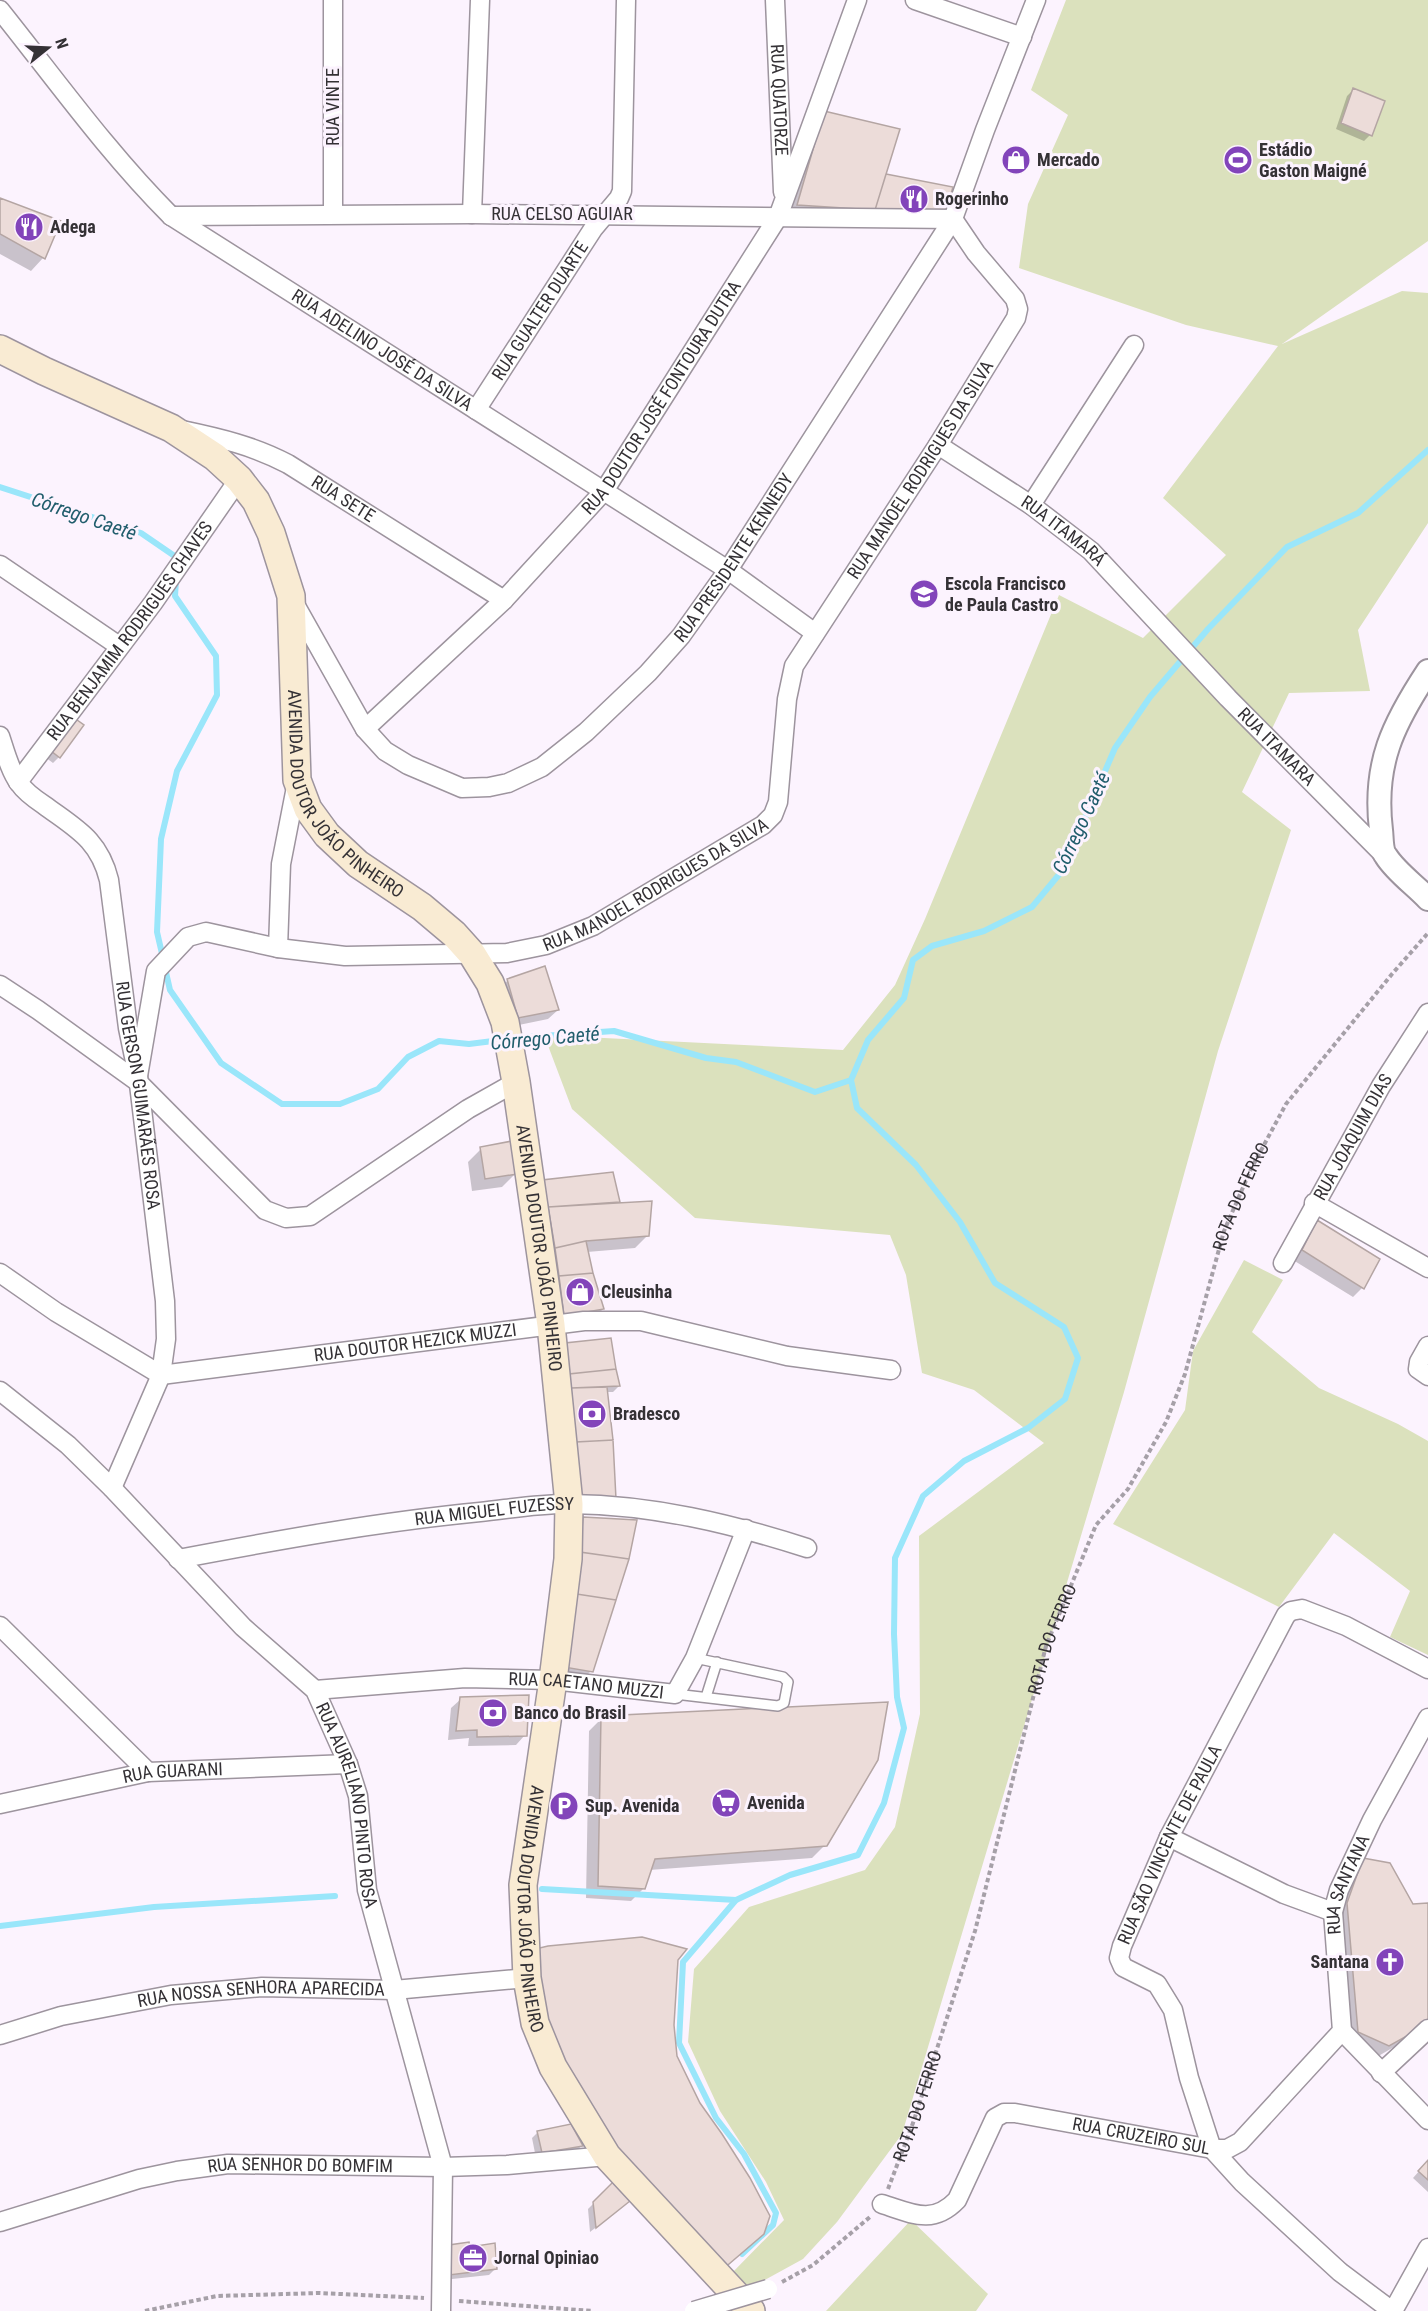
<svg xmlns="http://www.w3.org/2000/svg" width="1428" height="2311" viewBox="0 0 1428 2311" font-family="'Roboto Condensed',sans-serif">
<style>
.green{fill:#dbe1bd}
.shadow{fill:#0003}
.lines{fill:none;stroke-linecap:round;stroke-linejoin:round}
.stream{stroke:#9ae6fa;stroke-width:6}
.building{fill:#ecdcd9;stroke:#b4a5a3;stroke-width:1.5}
.service-casing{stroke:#9d949e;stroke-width:12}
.minor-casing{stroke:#9d949e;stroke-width:21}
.tertiary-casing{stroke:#9d949e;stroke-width:26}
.secondary-casing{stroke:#9d949e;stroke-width:30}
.path{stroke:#a6a0a8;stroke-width:4;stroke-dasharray:4.5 3;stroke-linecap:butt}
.service{stroke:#fff;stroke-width:9}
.minor{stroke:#fff;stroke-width:18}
.tertiary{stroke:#fff;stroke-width:22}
.secondary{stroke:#f9ebd3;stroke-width:27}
.minor-bridge-casing{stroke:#9d949e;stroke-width:21;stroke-linecap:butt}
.minor-bridge{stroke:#fff;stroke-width:18}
.labels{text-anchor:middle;stroke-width:6;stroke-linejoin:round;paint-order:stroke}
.street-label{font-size:18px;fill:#343135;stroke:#fcf3fe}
.poi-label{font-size:18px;font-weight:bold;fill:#343135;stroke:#fcf3fe;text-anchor:start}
.water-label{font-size:20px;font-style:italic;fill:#205d6c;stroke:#fcf3fe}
</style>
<rect width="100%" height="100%" fill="#fcf3fe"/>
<path class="green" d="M 1066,0 L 1428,0 L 1428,241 L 1282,344 L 1402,291 L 1428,293 L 1428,523 L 1358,630 L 1370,691 L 1289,693 L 1242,792 L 1291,830 L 1218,1051 L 1124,1392 L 902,2134 L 837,2222 L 803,2259 L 743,2292 L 730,2275 L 784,2220 L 766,2182 L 720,2111 L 688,2042 L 694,1969 L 749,1907 L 865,1870 L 895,1827 L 920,1714 L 919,1536 L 1044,1443 L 974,1390 L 922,1373 L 906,1275 L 890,1235 L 695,1218 L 572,1109 L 544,1035 L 843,1050 L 895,985 L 925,919 L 1059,595 L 1143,638 L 1226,555 L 1163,498 L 1278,346 L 1186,325 L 1019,268 L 1028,204 L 1068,115 L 1031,90 Z
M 1244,1260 L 1283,1280 L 1252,1332 L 1319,1388 L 1398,1424 L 1428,1441 L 1428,1655 L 1390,1637 L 1410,1591 L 1334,1533 L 1279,1607 L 1113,1524 L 1185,1410 L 1193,1351 Z
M 911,2220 L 988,2294 L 976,2311 L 826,2311 Z"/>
<path class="shadow" d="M 1353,90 L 1370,135 L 1364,141 L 1336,129 L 1347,96 Z
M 812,126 L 884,175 L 944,213 L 785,217 Z
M 0,200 L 59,222 L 43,258 L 31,271 L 0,254 Z
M 65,723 L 59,757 L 53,763 L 41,754 Z
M 508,980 L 558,1010 L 548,1019 L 509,1027 L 499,990 Z
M 481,1149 L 515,1174 L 502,1187 L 472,1191 L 468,1162 Z
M 612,1174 L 619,1204 L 647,1236 L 635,1248 L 587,1252 L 603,1309 L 597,1315 L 558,1321 L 530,1194 Z
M 1318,1222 L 1362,1288 L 1353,1297 L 1293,1260 L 1308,1231 Z
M 560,1350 L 619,1386 L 613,1392 L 606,1392 L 571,1506 Z
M 584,1519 L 591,1671 L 582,1680 L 549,1675 L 574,1528 Z
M 461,1699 L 525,1735 L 516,1745 L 468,1746 L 469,1738 L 448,1740 L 451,1708 Z
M 602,1718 L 825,1845 L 812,1858 L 649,1870 L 644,1888 L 631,1901 L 586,1898 L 589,1731 Z
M 1364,1860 L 1412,1906 L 1428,1904 L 1428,2018 L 1406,2040 L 1375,2058 L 1346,2045 L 1335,1917 L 1351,1873 Z
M 538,2132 L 581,2146 L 576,2152 L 536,2158 L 532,2138 Z
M 1428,2161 L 1428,2192 L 1413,2178 Z
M 614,2183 L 622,2207 L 590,2232 L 588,2209 Z
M 469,2248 L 495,2269 L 489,2275 L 443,2280 Z"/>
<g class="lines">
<path class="stream" d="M 0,487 L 141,533 L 176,557 L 176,560
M 163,958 L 157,932 L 161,839 L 177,771 L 217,695 L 216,656 L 175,596 L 176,580
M 165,968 L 170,990 L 221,1063 L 282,1104 L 340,1104 L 378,1089 L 408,1057 L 439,1041 L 469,1044 L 501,1040
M 514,1038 L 614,1031 L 706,1058 L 736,1062 L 815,1092 L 851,1080 L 868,1040 L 904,998 L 913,960 L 932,946 L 984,931 L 1032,907 L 1062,871 L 1115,748 L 1150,697 L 1208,629 L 1287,547 L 1358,513 L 1428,450
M 542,1889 L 736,1900
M 0,1926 L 154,1907 L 335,1896
M 742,2254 L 773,2225 L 776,2213 L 744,2154 L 716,2118 L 679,2043 L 683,1962 L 736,1900 L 790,1875 L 858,1855 L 884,1803 L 904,1728 L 897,1697 L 894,1634 L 895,1558 L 923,1496 L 964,1461 L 1028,1428 L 1065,1399 L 1078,1358 L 1064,1327 L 995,1283 L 960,1222 L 916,1165 L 857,1108 L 851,1080"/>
</g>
<path class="building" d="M 1353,88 L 1385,101 L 1372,136 L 1341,123 Z
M 824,111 L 900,129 L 875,210 L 797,205 Z
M 886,174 L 953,187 L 945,214 L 875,210 Z
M 0,198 L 61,221 L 45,259 L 0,234 Z
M 70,715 L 84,725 L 60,758 L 46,747 Z
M 545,966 L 559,1010 L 518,1018 L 507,979 Z
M 512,1141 L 517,1174 L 485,1179 L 480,1147 Z
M 613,1172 L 620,1202 L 548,1207 L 542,1180 Z
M 652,1201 L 649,1236 L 586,1241 L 555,1248 L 548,1207 Z
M 1317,1220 L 1380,1259 L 1364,1289 L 1302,1250 Z
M 586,1241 L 593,1273 L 559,1276 L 555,1248 Z
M 593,1273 L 604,1309 L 564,1316 L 559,1276 Z
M 611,1338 L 616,1369 L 569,1374 L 565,1343 Z
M 616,1369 L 620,1386 L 571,1388 L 569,1374 Z
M 607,1387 L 613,1440 L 576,1442 L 571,1388 Z
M 613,1440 L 616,1499 L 580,1497 L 576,1442 Z
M 583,1517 L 637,1520 L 629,1559 L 580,1552 Z
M 580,1552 L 629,1559 L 616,1600 L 570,1593 Z
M 570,1593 L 616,1600 L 593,1672 L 558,1666 Z
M 529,1695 L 527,1736 L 477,1737 L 477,1730 L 456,1731 L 460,1697 Z
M 888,1702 L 878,1760 L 827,1846 L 655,1859 L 645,1889 L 598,1886 L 601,1716 Z
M 1363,1858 L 1390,1863 L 1413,1904 L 1428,1903 L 1428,2020 L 1421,2028 L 1389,2046 L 1358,2032 L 1347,1903 Z
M 642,1937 L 687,1949 L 678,1960 L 674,2025 L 677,2056 L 700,2103 L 722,2134 L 750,2178 L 770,2216 L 764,2234 L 722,2270 L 635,2171 L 600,2126 L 546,2032 L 531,1950 L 548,1946 Z
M 571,2124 L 583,2146 L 542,2153 L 537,2131 Z
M 1428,2160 L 1428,2180 L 1418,2171 Z
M 614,2181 L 630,2201 L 596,2228 L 593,2202 Z
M 469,2242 L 470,2247 L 495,2243 L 497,2269 L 449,2275 L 449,2245 Z"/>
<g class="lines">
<g class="service-casing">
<path id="service" d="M 675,1694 L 778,1706 L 784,1703 L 788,1682 L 783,1677 L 695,1658
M 706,1697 L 717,1662"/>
</g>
<g class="minor-casing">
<g id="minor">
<path id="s2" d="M 775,0 L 783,192"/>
<path d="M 915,0 L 1022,37"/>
<path id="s3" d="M 0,10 C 56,80 108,153 171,216 L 728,570 L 815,633"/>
<path d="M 333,214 L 333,0"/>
<path d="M 472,214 L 480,0"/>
<path id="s4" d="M 476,410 L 593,229 L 619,198 L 622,191 L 626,0"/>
<path id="s5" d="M 182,430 C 220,438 254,446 288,464 L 504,600"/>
<path id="s6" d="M 938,445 L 1031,505 L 1091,551 L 1228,698 L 1384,855"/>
<path d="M 1031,505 L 1134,345"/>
<path d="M 0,565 L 119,646"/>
<path id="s7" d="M 293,601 L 365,729 L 385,751 L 408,765 L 462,788 L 489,787 L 508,783 L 542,767 L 586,732 L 648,673 L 681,636 L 728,570 L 953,219 L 985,130 L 1036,0"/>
<path id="s8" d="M 365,729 L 504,600 L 604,491 L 778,217 L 857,0"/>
<path id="s9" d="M 0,736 C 5,751 10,771 19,783 C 25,792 35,799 44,805 C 75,828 99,839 109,880 L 128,1028 L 138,1076 L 165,1301 L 166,1339 L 161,1375 L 112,1488"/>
<path id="s10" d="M 18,782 L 153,603 L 239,479"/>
<path d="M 278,948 L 281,864 L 297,782"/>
<path d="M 0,985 L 38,1010 L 138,1082 L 265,1210 L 286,1218 L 310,1216 L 468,1109 L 516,1082"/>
<path id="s11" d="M 138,1076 L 156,971 L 188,937 L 206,932 L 278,948 L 345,956 L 507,953 L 546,945 L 593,926 L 763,825 L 773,815 L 778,802 L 787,699 L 794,666 L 938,445 L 1016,318 L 1018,309 L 1015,299 L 976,253 L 953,219 L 472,214 L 171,216"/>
<path d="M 1314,1203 L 1428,1268"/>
<path id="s12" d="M 1283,1263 L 1381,1086 L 1428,1013"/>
<path id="s13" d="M 0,1273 L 56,1312 L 161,1375 L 584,1321 L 641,1321 L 787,1356 L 891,1370"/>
<path d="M 1428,1346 L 1419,1362 L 1418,1369 L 1428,1376"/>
<path id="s14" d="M 0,1391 L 68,1445 L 112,1488 L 243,1627 L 315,1690 L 348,1764 L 358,1796 L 367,1890 L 443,2167 L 441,2311"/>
<path id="s15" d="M 178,1559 C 278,1540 378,1522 480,1512 C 509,1509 541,1503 571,1504 C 653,1505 729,1523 807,1548"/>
<path d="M 0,1626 L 148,1772"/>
<path id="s16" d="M 315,1690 L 465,1678 L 553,1680 L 675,1694 L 695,1658 L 746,1529"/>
<path id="s17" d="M 0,1804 L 148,1772 L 348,1764"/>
<path d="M 1169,1837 L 1284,1894 L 1333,1912"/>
<path d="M 1342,2031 L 1428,2120"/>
<path id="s18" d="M 0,2035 L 61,2016 L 171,1995 L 262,1987 L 394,1990 L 527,1978"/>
<path d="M 1381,2073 L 1428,2029"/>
<path id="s19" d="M 882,2204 C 911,2213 932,2226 957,2200 L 995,2118 L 1004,2113 L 1015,2113 L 1212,2149 L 1227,2149 L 1240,2142 L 1342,2031 L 1333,1912 L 1339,1890 L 1372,1820 L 1428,1718"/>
<path id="s20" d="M 0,2222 L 139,2179 L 177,2171 L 228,2164 L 443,2167 L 507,2165 L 607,2156"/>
<path id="s21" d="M 1392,2311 L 1340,2272 L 1242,2182 L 1212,2149 L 1189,2078 L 1173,2010 L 1157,1984 L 1123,1967 L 1119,1958 L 1122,1946 L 1169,1837 L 1286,1615 L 1291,1611 L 1302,1609 L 1346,1626 L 1428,1669"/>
<path d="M 1393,2311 L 1428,2248"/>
</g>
</g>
<g class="tertiary-casing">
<path id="tertiary" d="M 1428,671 C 1393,724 1373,764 1381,830 C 1382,837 1381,850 1386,856 C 1396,872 1415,885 1428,899"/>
</g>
<g class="secondary-casing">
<g id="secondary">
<path id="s22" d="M 0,349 L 44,371 L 171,428 L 215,457 L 239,479 L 256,501 L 271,533 L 291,596 L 297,780 L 308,809 L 327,835 L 358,864 L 422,907 L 454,934 L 472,954 L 490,983 L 505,1022 L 516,1082 L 551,1325 L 569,1504 L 568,1559 L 553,1680 L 523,1885 L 527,1978 L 535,2023 L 553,2067 L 607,2156 L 751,2311"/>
</g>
</g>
<g class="path">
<path id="s1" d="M 888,2189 L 913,2123 L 975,1931 L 1046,1646 L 1096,1525 L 1128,1489 L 1166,1422 L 1185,1374 L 1224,1231 L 1251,1169 L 1286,1104 L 1392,974 L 1428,933"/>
<path d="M 782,2282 L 813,2265 L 870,2217"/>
<path d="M 459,2301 L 593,2311"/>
<path d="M 145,2311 L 217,2296 L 320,2293 L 424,2298"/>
</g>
<use href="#service" class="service"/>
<use href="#minor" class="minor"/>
<use href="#tertiary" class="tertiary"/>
<use href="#secondary" class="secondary"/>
<g class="minor-bridge-casing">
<path id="minor-bridge" d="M 694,2311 L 768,2289"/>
</g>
<use href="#minor-bridge" class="minor-bridge"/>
</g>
<defs>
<g id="shop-disc" transform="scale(1.5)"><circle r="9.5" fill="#8244ba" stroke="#fcf3fe"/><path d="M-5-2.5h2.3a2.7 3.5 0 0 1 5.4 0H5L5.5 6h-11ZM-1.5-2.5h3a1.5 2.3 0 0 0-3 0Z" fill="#fff"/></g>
<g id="stadium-disc" transform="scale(1.5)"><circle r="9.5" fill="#8244ba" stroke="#fcf3fe"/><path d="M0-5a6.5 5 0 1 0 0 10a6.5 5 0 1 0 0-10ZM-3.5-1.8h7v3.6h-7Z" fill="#fff"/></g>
<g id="restaurant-disc" transform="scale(1.5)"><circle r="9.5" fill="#8244ba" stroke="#fcf3fe"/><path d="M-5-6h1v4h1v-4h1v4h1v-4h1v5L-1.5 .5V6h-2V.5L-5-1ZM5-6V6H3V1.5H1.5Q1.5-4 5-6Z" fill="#fff"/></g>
<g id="school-disc" transform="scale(1.5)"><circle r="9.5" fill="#8244ba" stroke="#fcf3fe"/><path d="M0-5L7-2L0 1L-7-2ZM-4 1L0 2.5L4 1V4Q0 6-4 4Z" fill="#fff"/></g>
<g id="bank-disc" transform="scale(1.5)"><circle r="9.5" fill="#8244ba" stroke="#fcf3fe"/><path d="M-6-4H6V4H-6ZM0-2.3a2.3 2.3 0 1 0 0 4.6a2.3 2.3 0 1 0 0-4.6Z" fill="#fff"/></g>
<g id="supermarket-disc" transform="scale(1.5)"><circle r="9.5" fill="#8244ba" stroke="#fcf3fe"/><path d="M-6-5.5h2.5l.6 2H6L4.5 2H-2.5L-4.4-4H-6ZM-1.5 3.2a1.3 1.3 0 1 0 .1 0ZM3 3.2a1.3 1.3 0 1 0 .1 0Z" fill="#fff"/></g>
<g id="parking-disc" transform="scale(1.5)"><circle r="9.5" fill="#8244ba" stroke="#fcf3fe"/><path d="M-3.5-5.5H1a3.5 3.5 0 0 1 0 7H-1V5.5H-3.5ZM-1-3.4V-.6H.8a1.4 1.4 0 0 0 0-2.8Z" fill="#fff"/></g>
<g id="church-disc" transform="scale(1.5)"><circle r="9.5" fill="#8244ba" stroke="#fcf3fe"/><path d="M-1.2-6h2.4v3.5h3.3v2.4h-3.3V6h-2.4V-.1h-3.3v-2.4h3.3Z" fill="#fff"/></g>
<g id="office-disc" transform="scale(1.5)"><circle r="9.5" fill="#8244ba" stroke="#fcf3fe"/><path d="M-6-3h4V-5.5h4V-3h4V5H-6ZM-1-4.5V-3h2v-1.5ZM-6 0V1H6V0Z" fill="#fff"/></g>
</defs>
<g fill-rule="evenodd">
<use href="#shop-disc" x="1016" y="160"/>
<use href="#stadium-disc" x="1238" y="160"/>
<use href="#restaurant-disc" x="914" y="199"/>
<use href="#restaurant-disc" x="29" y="227"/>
<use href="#school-disc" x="924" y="594"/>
<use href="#shop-disc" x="580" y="1292"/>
<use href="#bank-disc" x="592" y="1414"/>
<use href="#bank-disc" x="493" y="1713"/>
<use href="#supermarket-disc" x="726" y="1803"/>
<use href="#parking-disc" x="564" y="1806"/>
<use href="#church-disc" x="1390" y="1962"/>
<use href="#office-disc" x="473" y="2258"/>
</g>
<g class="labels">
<g class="street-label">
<text dy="6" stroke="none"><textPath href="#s2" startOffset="100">RUA QUATORZE</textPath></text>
<text transform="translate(333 107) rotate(-90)" y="6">RUA VINTE</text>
<text x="562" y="220">RUA CELSO AGUIAR</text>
<text dy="6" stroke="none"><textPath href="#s4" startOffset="118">RUA GUALTER DUARTE</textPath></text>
<text dy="6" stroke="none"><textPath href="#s3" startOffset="518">RUA ADELINO JOSÉ DA SILVA</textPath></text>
<text dy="6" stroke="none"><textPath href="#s8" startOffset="447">RUA DOUTOR JOSÉ FONTOURA DUTRA</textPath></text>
<text dy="6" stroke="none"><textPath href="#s11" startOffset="1162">RUA MANOEL RODRIGUES DA SILVA</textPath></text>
<text dy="6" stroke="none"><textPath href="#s5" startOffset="177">RUA SETE</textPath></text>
<text dy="6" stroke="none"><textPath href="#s6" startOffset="152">RUA ITAMARÁ</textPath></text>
<text dy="6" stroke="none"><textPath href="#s7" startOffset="632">RUA PRESIDENTE KENNEDY</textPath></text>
<text dy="6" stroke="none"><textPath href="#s10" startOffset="188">RUA BENJAMIM RODRIGUES CHAVES</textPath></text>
<text dy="6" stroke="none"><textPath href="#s6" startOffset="456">RUA ITAMARA</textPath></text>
<text dy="6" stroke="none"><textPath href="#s22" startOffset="621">AVENIDA DOUTOR JOÃO PINHEIRO</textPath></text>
<text dy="6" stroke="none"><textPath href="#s11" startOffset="640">RUA MANOEL RODRIGUES DA SILVA</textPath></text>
<text dy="6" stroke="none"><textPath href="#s9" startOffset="404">RUA GERSON GUIMARÃES ROSA</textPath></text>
<text dy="6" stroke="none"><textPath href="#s12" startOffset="144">RUA JOAQUIM DIAS</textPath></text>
<text dy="6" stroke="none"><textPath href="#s1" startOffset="1060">ROTA DO FERRO</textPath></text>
<text dy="6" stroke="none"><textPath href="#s22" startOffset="1143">AVENIDA DOUTOR JOÃO PINHEIRO</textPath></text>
<text dy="6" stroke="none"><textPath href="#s13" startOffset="447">RUA DOUTOR HEZICK MUZZI</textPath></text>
<text dy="6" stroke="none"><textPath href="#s15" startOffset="320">RUA MIGUEL FUZESSY</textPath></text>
<text dy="6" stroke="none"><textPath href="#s1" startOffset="574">ROTA DO FERRO</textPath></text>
<text dy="6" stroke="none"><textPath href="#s16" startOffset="272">RUA CAETANO MUZZI</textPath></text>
<text dy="6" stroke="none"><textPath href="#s17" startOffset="176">RUA GUARANI</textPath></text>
<text dy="6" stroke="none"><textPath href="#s14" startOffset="556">RUA AURELIANO PINTO ROSA</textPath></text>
<text dy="6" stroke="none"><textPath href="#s21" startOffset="590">RUA SÃO VINCENTE DE PAULA</textPath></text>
<text dy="6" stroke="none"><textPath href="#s19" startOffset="723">RUA SANTANA</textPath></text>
<text dy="6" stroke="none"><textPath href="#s22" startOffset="1809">AVENIDA DOUTOR JOÃO PINHEIRO</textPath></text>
<text dy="6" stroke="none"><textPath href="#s18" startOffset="266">RUA NOSSA SENHORA APARECIDA</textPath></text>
<text dy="6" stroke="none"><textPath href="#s1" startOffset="88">ROTA DO FERRO</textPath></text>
<text dy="6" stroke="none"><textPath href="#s19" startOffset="321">RUA CRUZEIRO SUL</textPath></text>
<text dy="6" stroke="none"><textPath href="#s20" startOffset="308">RUA SENHOR DO BOMFIM</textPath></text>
</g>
<g class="poi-label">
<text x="1259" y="156">Estádio<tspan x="1259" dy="21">Gaston Maigné</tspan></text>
<text x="1037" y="166">Mercado</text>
<text x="935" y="205">Rogerinho</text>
<text x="50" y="233">Adega</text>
<text x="945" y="590">Escola Francisco<tspan x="945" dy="21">de Paula Castro</tspan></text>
<text x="601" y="1298">Cleusinha</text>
<text x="613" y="1420">Bradesco</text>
<text x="514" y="1719">Banco do Brasil</text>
<text x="747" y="1809">Avenida</text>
<text x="585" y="1812">Sup. Avenida</text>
<text x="1369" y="1968" text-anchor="end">Santana</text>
<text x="494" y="2264">Jornal Opiniao</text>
</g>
<g class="water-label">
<text transform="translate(84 516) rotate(19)" y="7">Córrego Caeté</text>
<text transform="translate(1081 823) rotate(-65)" y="7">Córrego Caeté</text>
<text transform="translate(545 1038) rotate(-5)" y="7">Córrego Caeté</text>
</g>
</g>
<g transform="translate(48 48) rotate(72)" stroke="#fcf3fe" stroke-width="4.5" paint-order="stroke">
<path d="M0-4.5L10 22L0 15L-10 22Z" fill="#343135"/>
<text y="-9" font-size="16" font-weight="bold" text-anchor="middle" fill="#343135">N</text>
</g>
</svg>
